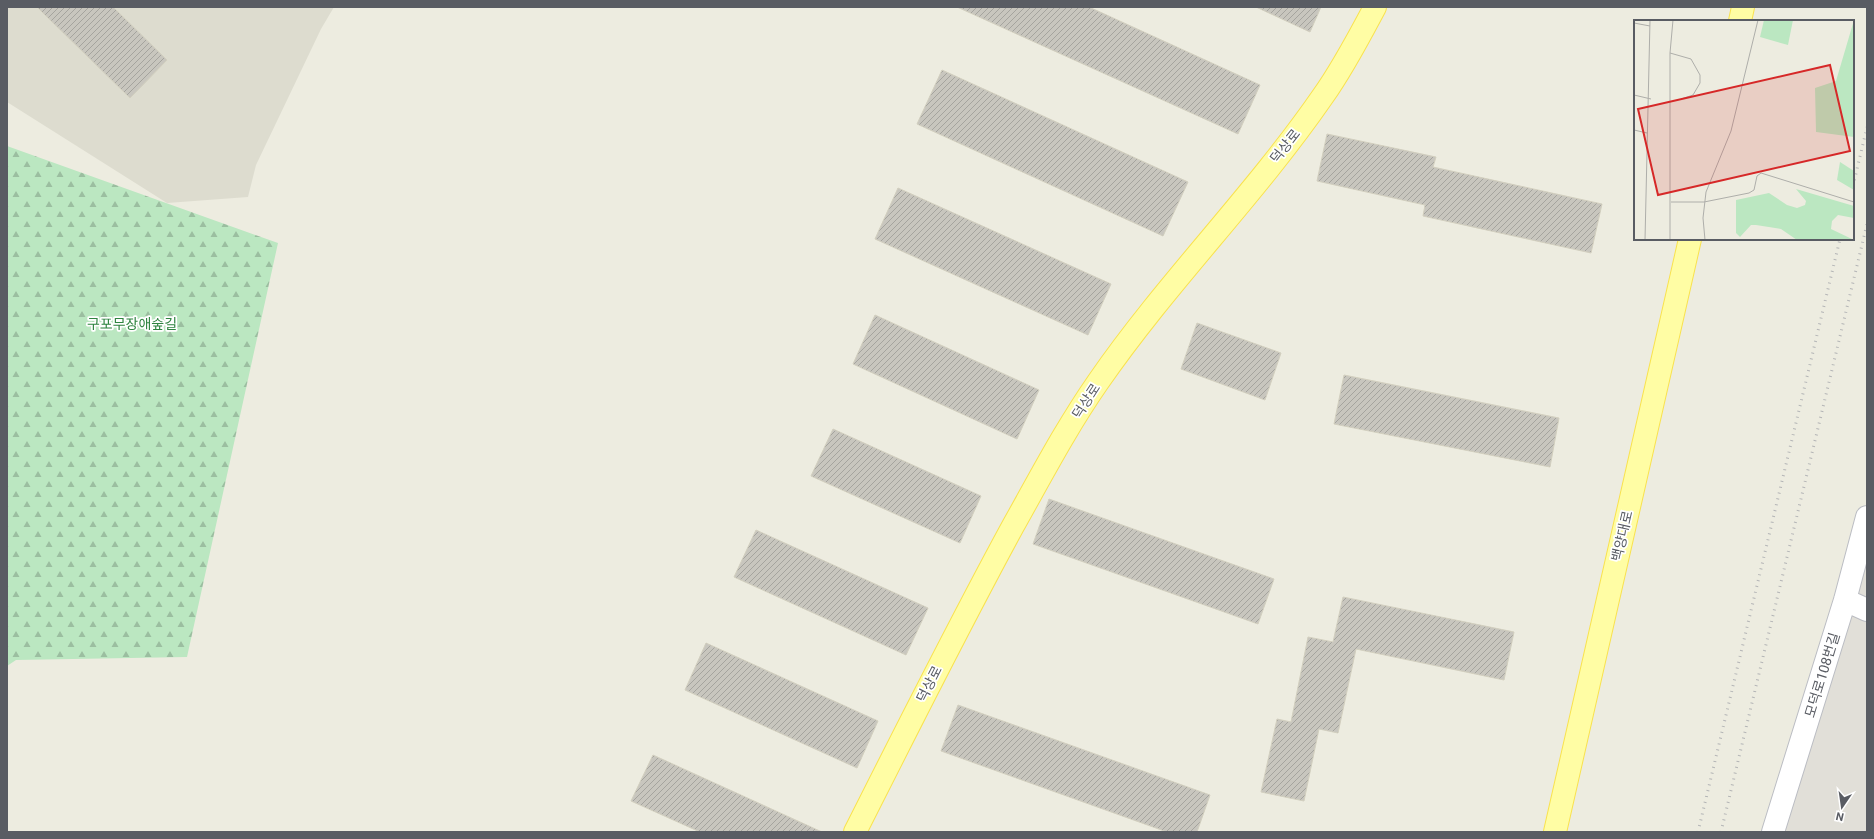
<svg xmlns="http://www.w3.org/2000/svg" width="1874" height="839" viewBox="0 0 1874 839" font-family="Roboto,'Noto Sans KR',sans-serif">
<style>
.industrial{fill:#e1dfd8}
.education{fill:#dddccf}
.forest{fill:url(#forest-firs)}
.building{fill:url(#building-hatch);stroke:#d2cfbf}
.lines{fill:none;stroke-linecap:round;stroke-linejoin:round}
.minor-casing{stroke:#bbbdc3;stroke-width:24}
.major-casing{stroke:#f9e24e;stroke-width:24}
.minor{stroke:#fff;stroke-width:22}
.major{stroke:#fffda4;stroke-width:22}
.rail{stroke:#b4b5b6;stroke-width:3;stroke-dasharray:1 5;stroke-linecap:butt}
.labels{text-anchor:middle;stroke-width:3.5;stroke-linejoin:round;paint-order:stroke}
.street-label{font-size:14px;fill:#595c63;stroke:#fff}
.park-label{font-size:14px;fill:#2f8440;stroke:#fff}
.inset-road{fill:none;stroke:#aeaeaa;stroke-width:1}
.view{fill:#d62828;fill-opacity:0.15;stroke:#d62828;stroke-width:2}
.inset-edge{fill:none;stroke:#595c63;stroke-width:2}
</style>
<defs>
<pattern id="forest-firs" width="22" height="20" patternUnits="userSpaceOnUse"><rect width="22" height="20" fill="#bbe7c1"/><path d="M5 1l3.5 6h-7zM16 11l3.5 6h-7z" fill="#9bbea0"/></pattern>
<pattern id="building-hatch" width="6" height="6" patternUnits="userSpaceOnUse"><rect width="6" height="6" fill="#c8c6be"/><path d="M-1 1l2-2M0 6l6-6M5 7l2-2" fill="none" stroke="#a5a49e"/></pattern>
</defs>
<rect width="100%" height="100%" fill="#edece0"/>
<path class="industrial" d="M 1867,558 L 1867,832 L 1784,832 Z"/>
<path class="education" d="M 7,7 L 334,7 L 321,29 L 256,165 L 248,197 L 167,203 L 7,102 Z"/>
<path class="forest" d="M 7,146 L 278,243 L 187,657 L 16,660 L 7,666 Z"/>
<path class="building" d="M 37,7 L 113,7 L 167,60 L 130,98 Z
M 957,7 L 1089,7 L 1260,85 L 1238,134 Z
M 1256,7 L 1321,7 L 1310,32 Z
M 942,70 L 1188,182 L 1163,236 L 917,124 Z
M 1327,134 L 1436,157 L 1433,167 L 1602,204 L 1591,253 L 1423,216 L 1425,205 L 1317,181 Z
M 898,188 L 1111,284 L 1088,335 L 875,239 Z
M 875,315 L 1039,390 L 1017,439 L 853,364 Z
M 1197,323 L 1281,353 L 1265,400 L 1181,369 Z
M 1344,375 L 1559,418 L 1550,467 L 1334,424 Z
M 833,429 L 981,496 L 960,543 L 811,476 Z
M 1049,499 L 1274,579 L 1258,624 L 1033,544 Z
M 756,530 L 928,608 L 906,655 L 734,577 Z
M 1343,597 L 1514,632 L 1504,680 L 1356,649 L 1338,733 L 1319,729 L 1304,801 L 1261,792 L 1277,719 L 1291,722 L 1308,637 L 1333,642 Z
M 706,643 L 878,721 L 857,768 L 685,690 Z
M 958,705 L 1210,795 L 1197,832 L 1167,832 L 941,751 Z
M 653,755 L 822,832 L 700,832 L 631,801 Z"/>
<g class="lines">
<g class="minor-casing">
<path id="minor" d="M 1845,600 L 1867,610
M 1773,832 L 1845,600 L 1867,517"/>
</g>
<g class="major-casing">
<path id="major" d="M 1740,21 L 1743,7
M 855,832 C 907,729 958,627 1013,526 C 1040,478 1066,428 1098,382 C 1167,282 1254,196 1323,96 C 1343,68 1359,37 1375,7
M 1555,832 L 1690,239"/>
</g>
<use href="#minor" class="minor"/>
<use href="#major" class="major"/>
<path class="rail" d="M 1853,186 L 1867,127
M 1698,832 L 1840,239
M 1721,832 L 1867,224"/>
</g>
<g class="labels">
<g class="street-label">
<text transform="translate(1285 146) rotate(-52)" y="5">덕상로</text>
<text transform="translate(1086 401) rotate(-57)" y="5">덕상로</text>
<text transform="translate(1622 536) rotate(-77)" y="5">백양대로</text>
<text transform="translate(1822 675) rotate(-73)" y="5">모덕로108번길</text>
<text transform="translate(929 684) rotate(-63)" y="5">덕상로</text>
</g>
<g class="park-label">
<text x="132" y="329">구포무장애숲길</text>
</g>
</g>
<g transform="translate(1634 20)">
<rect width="220" height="220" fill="#edece0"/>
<path d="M 130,0 L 159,0 L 154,25 L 126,17 Z" fill="#bbe7c1"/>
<path d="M 220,0 L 220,117 L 182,112 L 181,68 L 202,61 ZM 162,169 L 220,186 L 220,198 L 204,195 L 198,201 L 197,209 L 220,220 L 163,220 L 147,209 L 122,205 L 117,205 L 106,217 L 102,213 L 102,180 L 135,173 L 153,185 L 163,188 L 171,185 L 172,181 Z" fill="#bbe7c1"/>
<path d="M 206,142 L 220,151 L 220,170 L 203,160 Z" fill="#bbe7c1"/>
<path class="inset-road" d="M 0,3 L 16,6M 36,33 L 57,39 L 66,55 L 66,63 L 59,75 L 47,79M 0,75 L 17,79M 0,110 L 13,113M 37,182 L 70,182 L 115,173 L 120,170 L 123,156 L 127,153 L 220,182M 11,220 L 16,0M 36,220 L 36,33 L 39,0M 71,220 L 69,198 L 72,172 L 97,111 L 124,0"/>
<path class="view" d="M 196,45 L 216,131 L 24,175 L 4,89 Z"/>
<rect width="220" height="220" class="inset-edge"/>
</g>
<rect width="1874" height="839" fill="none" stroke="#595c63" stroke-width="16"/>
<g transform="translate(1842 807) rotate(193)" stroke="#ffffff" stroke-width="3" paint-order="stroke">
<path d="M0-3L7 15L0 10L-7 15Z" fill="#595c63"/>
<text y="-6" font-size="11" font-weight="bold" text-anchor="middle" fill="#595c63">N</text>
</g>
</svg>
